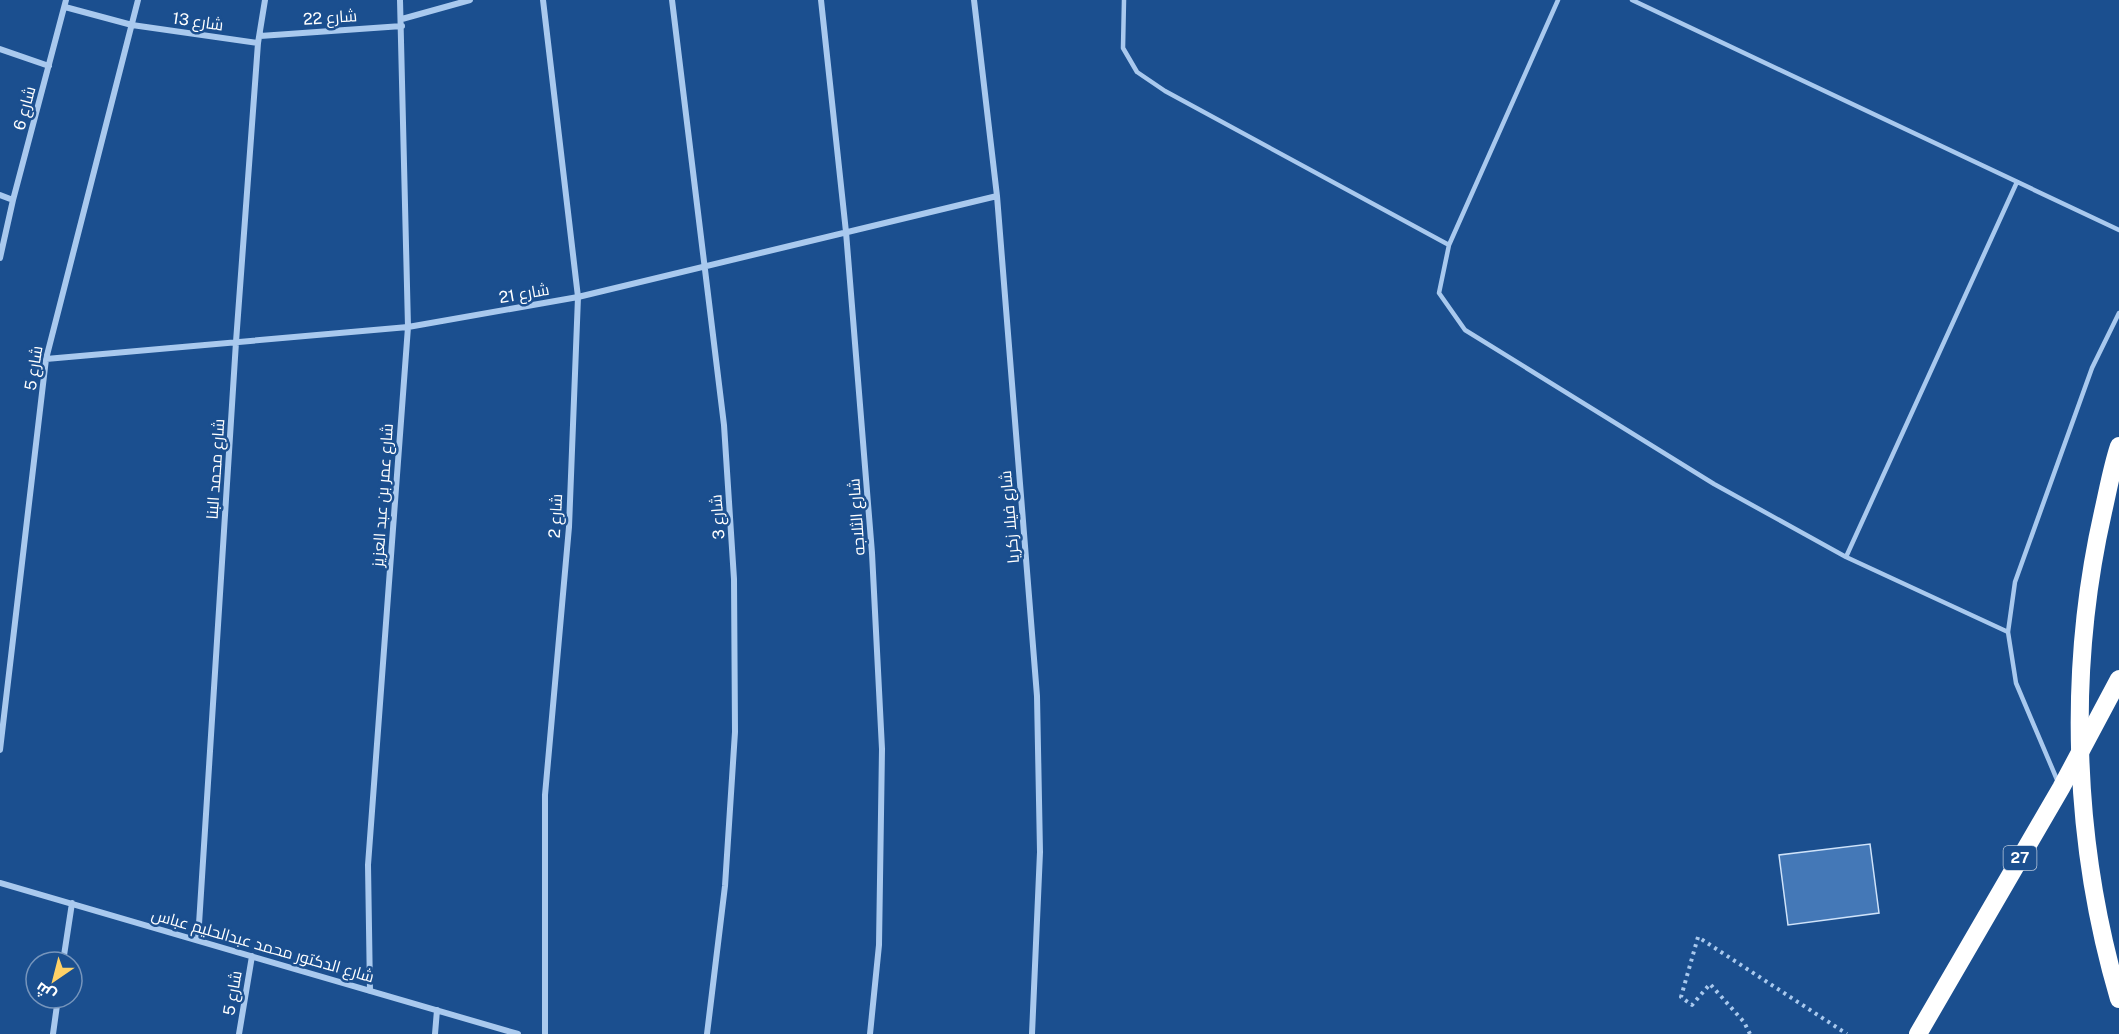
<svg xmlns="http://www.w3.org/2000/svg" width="2119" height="1034" viewBox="0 0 2119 1034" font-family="'Public Sans',Cairo,sans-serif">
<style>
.building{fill:#4478b7;stroke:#cfe3fa;stroke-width:1.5}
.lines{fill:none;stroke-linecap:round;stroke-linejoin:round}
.path{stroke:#a9c9ee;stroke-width:4;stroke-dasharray:3 4.5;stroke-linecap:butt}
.lane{stroke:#a9c9ee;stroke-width:4.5}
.street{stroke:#a9c9ee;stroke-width:6}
.highway{stroke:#fff;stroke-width:18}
.highway-bridge{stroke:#fff;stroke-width:18}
.labels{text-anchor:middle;stroke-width:5;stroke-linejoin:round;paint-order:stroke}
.shield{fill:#1b4f8f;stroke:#bbcadd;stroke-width:1.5}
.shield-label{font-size:15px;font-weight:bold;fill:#fff}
.street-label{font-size:16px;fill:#fff;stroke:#1b4f8f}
</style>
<rect width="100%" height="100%" fill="#1b4f8f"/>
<path class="building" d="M 1870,844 L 1879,913 L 1788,925 L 1779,855 Z"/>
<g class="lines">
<path class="path" d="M 1750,1034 L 1744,1022 L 1710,984 L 1692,1005 L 1681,997 L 1698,937 L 1847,1034"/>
<path class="lane" d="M 1124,0 L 1123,48 L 1137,72 L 1165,91 L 1449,245
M 1558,0 L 1449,245 L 1439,293 L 1465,330 L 1714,484 L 1846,557 L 2008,632
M 1632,0 L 2119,230
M 1846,557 L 2017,182
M 2058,782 L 2016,683 L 2008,632 L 2015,582 L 2092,368 L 2119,313"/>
<path class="street" d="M 543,0 L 578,297 L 569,527 L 545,795 L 545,1034
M 672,0 L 724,425 L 734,579 L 735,732 L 725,886 L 707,1034
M 821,0 L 846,232 L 872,553 L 882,749 L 879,945 L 870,1034
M 974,0 L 997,196 L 1037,696 L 1040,852 L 1032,1034
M 65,7 L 132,25 L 258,43
M 402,19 L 470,0
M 260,36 L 402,26
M 0,49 L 49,66
M 0,195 L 13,200
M 0,258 L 13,200 L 66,0
M 46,359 L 408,327 L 578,297 L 997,196
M 0,750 L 46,359 L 138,0
M 0,883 L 518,1034
M 198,940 L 236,342 L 258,43 L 265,0
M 63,962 L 72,903
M 370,991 L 368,865 L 408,327 L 400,0
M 53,1034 L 58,998
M 239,1034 L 252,956
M 435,1034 L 437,1010"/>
<path class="highway" d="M 1918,1034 L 2061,788 L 2119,679"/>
<path class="highway-bridge" d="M 2119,446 C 2112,467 2108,490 2103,512 C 2067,671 2073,843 2119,999"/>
</g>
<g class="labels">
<rect class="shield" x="2003.5" y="846" width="33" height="24" rx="4.5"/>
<g class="shield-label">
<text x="2020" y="863">27</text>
</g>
<g class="street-label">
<text transform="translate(330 17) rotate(-4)" y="6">شارع 22</text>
<text transform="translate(198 21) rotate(8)" y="6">شارع 13</text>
<text transform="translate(24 108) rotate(-75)" y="6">شارع 6</text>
<text transform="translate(524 293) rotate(-10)" y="6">شارع 21</text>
<text transform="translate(33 368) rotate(-81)" y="6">شارع 5</text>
<text transform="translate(215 469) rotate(-86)" y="6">شارع محمد البنا</text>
<text transform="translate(382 495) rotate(-86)" y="6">شارع عمر بن عبد العزيز</text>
<text transform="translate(555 516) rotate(-87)" y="6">شارع 2</text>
<text transform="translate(717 517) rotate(-94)" y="6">شارع 3</text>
<text transform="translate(856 517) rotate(-94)" y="6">شارع الثلاجه</text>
<text transform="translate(1009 517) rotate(-95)" y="6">شارع فيلا زكريا</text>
<text transform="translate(263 945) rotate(16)" y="6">شارع الدكتور محمد عبدالحليم عباس</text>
<text transform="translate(232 993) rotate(-80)" y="6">شارع 5</text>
</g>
</g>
<g transform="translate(54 980) rotate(215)"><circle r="28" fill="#1b4f8f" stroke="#7695bc" stroke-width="1.5"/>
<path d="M0-4.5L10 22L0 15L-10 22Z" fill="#ffd166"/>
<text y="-9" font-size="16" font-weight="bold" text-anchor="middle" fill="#ffffff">ش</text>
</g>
</svg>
